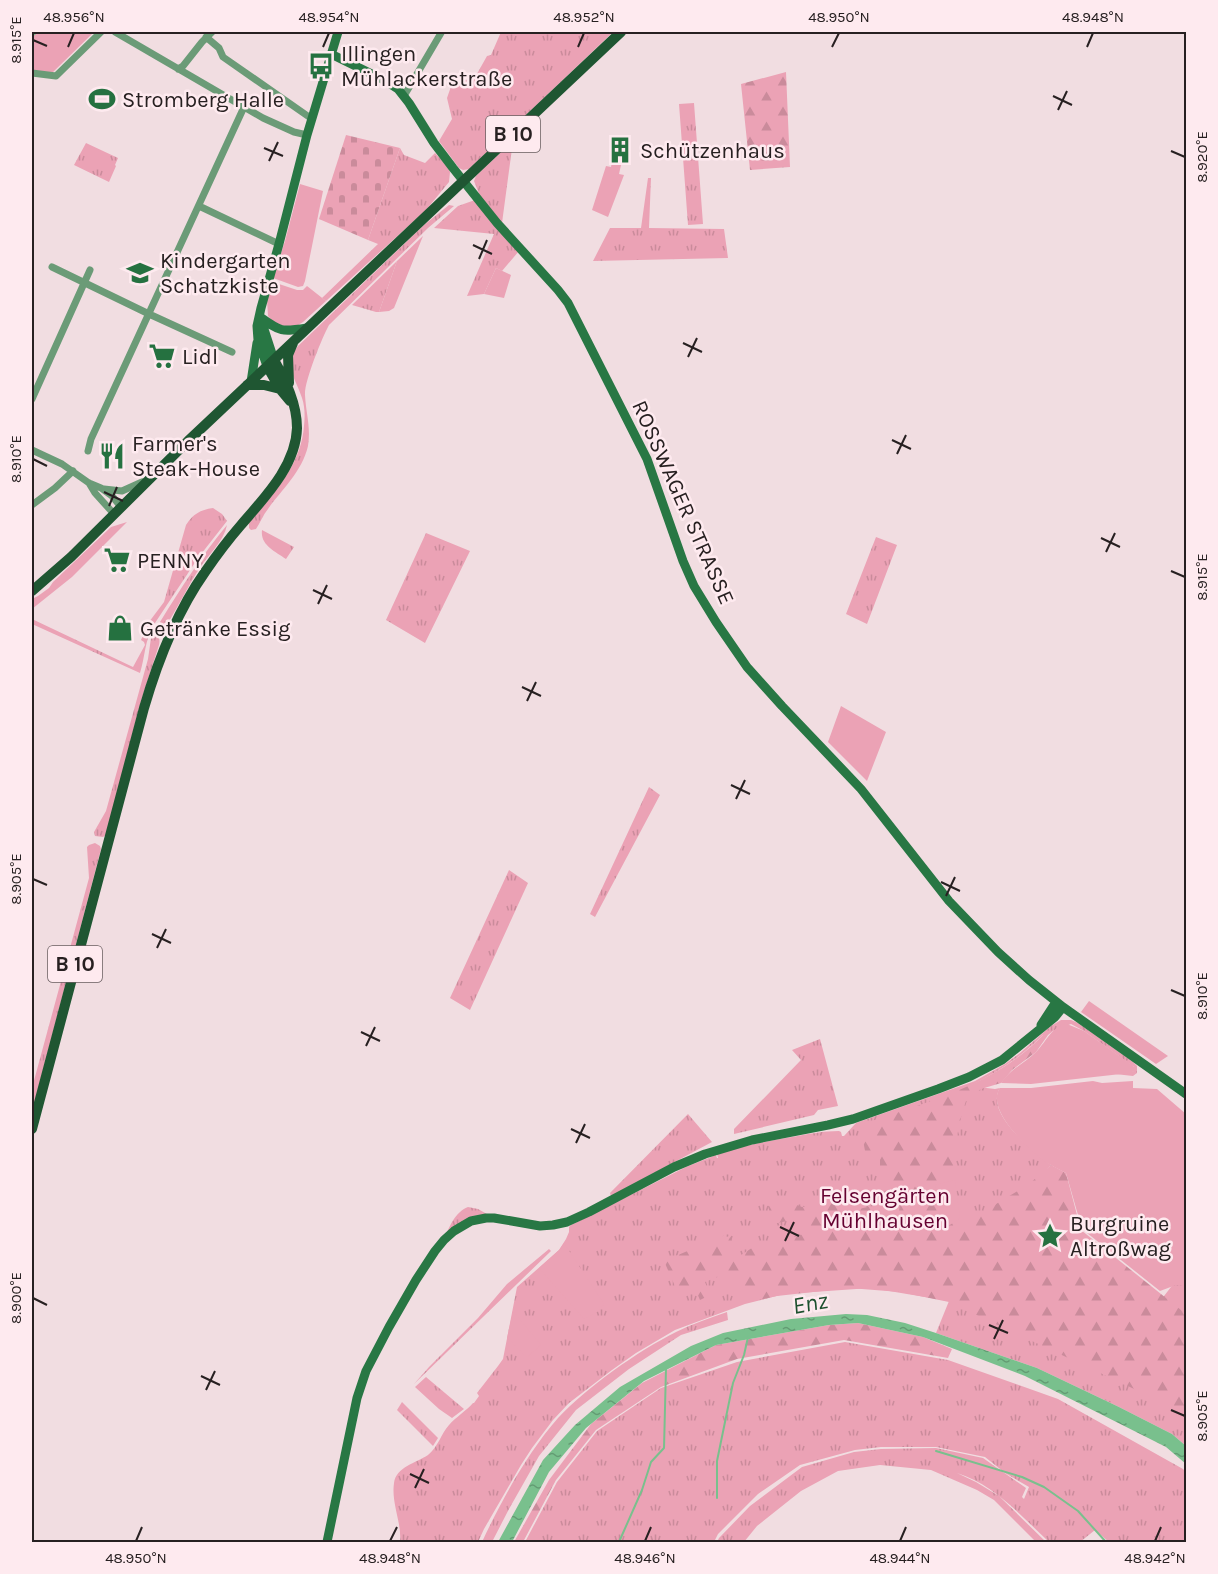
<svg xmlns="http://www.w3.org/2000/svg" width="1218" height="1574" viewBox="0 0 1218 1574" font-family="Karla,sans-serif">
<style>
.grass{fill:url(#grass-tufts)}
.forest{fill:url(#forest-firs)}
.cemetery{fill:url(#cemetery-stones)}
.garden{fill:#eba2b5}
.water{fill:url(#water-ripples)}
.lines{fill:none;stroke-linecap:round;stroke-linejoin:round}
.stream{stroke:#79c08d;stroke-width:2}
.street{stroke:#6b9b77;stroke-width:7}
.secondary{stroke:#287744;stroke-width:9}
.primary{stroke:#1f5632;stroke-width:10}
.ticks{fill:none;stroke:#272021;stroke-width:2}
.labels{text-anchor:middle;stroke-width:5;stroke-linejoin:round;paint-order:stroke}
.shield{fill:#feeaef;stroke:#685d5f;stroke-width:1.5}
.shield-label{font-size:21px;font-weight:bold;fill:#272021}
.poi-label{font-size:22px;fill:#272021;stroke:#feeaef;text-anchor:start}
.street-label{font-size:22px;fill:#272021;stroke:#feeaef}
.park-label{font-size:22px;fill:#650030;stroke:#feeaef}
.water-label{font-size:24px;font-style:italic;fill:#1d502e;stroke:#feeaef}
.neatline{fill:none;stroke:#272021;stroke-width:2}
.ticks-label{font-size:15px;text-anchor:middle;fill:#272021}
</style>
<defs>
<pattern id="grass-tufts" width="24" height="20" patternUnits="userSpaceOnUse" patternTransform="scale(1.5)"><rect width="24" height="20" fill="#eba2b5"/><path d="M3 7l-1-3M5 7V3M7 7l1-3M15 17l-1-3M17 17v-4M19 17l1-3" fill="none" stroke="#ca8b9b"/></pattern>
<pattern id="forest-firs" width="22" height="20" patternUnits="userSpaceOnUse" patternTransform="scale(1.5)"><rect width="22" height="20" fill="#eba2b5"/><path d="M5 1l3.5 6h-7zM16 11l3.5 6h-7z" fill="#ca8b9b"/></pattern>
<pattern id="cemetery-stones" width="16" height="16" patternUnits="userSpaceOnUse" patternTransform="scale(1.5)"><rect width="16" height="16" fill="#eba2b5"/><path d="M2 7V4a2 2 0 0 1 4 0v3zM10 15v-3a2 2 0 0 1 4 0v3z" fill="#ca8b9b"/></pattern>
<pattern id="water-ripples" width="26" height="14" patternUnits="userSpaceOnUse" patternTransform="scale(1.5)"><rect width="26" height="14" fill="#79c08d"/><path d="M2 4q2-2 4 0t4 0M15 11q2-2 4 0t4 0" fill="none" stroke="#639c73"/></pattern>
</defs>
<rect width="100%" height="100%" fill="#f1dde1"/>
<path class="grass" d="M 501,32 L 613,32 L 469,169 L 463,170 L 459,168 L 439,141 L 452,119 L 447,98 L 455,75 L 470,82 L 473,81 L 487,56 L 491,55 Z
M 694,103 L 703,224 L 688,225 L 679,104 Z
M 513,141 L 502,223 L 480,196 L 474,181 L 476,176 Z
M 86,143 L 118,158 L 115,165 L 116,166 L 109,182 L 74,165 Z
M 400,148 L 404,155 L 425,163 L 435,153 L 448,167 L 450,172 L 449,182 L 426,210 L 326,301 L 322,298 L 378,244 L 368,240 Z
M 648,178 L 651,178 L 649,228 L 724,229 L 728,258 L 593,261 L 610,228 L 641,228 Z
M 475,200 L 519,251 L 502,271 L 496,268 L 484,294 L 467,296 L 494,234 L 434,228 L 458,206 Z
M 449,205 L 454,206 L 428,228 L 329,325 C 322,338 304,382 305,395 C 306,414 311,427 308,446 C 302,472 282,489 268,509 C 263,515 260,523 256,529 L 251,530 L 249,528 L 249,523 C 273,494 301,466 304,426 C 305,417 305,407 302,398 C 296,379 283,366 298,346 L 424,225 Z
M 397,261 L 379,312 L 376,312 L 352,305 Z
M 213,508 L 222,514 L 227,521 L 198,558 L 153,626 C 145,640 145,657 140,673 L 32,624 L 32,619 L 133,667 L 145,645 L 144,642 L 141,640 L 149,622 L 164,602 L 186,525 C 193,514 200,510 213,508 Z
M 127,522 L 72,577 L 32,609 L 32,599 L 38,596 L 49,588 L 53,582 L 111,527 Z
M 227,525 C 224,541 208,555 199,569 C 188,586 179,605 168,623 L 164,625 L 161,624 L 160,622 C 181,588 202,555 227,525 Z
M 262,530 L 294,547 L 286,559 C 275,551 260,545 262,530 Z
M 426,533 L 470,551 L 425,643 L 386,620 Z
M 876,537 L 897,545 L 867,624 L 846,614 Z
M 154,634 C 160,636 160,640 159,645 L 141,701 L 106,835 L 103,837 L 95,836 L 94,832 L 106,811 L 148,659 L 151,638 Z
M 649,787 L 660,795 L 595,917 L 590,914 Z
M 95,843 L 100,846 L 101,849 L 32,1112 L 32,1088 L 89,878 L 87,847 L 89,845 Z
M 509,870 L 528,883 L 470,1010 L 450,998 Z
M 1061,1020 L 1071,1020 L 1078,1023 L 1133,1062 L 1137,1066 L 1137,1073 L 1133,1076 L 1115,1074 L 1134,1071 L 1134,1067 L 1084,1031 L 1071,1024 L 1053,1031 L 1048,1035 L 1043,1035 C 1021,1057 998,1072 970,1086 L 995,1089 L 1000,1088 C 984,1113 1034,1152 1051,1165 L 1047,1169 L 1051,1203 L 1154,1309 L 1181,1274 L 1186,1275 L 1186,1446 L 1172,1434 L 1119,1407 L 1037,1368 L 936,1333 L 949,1301 L 871,1288 L 784,1294 L 745,1304 L 675,1330 L 636,1353 L 612,1370 L 569,1403 L 553,1420 L 532,1448 L 521,1465 L 484,1529 L 478,1542 L 400,1542 C 402,1523 391,1503 394,1483 C 396,1467 416,1463 428,1455 C 438,1447 441,1434 449,1425 C 456,1417 466,1411 473,1403 L 474,1403 L 479,1396 L 477,1393 L 498,1366 L 503,1359 L 517,1287 L 559,1250 L 566,1239 L 569,1232 L 569,1227 L 571,1225 L 686,1167 L 716,1155 L 717,1158 L 718,1158 L 717,1154 C 742,1146 767,1141 792,1137 C 808,1134 823,1131 839,1131 L 841,1132 L 842,1136 L 844,1136 L 856,1123 L 975,1081 L 1005,1064 L 1020,1053 L 1051,1026 Z
M 820,1039 L 838,1106 L 818,1110 L 814,1115 L 734,1134 L 734,1129 L 801,1060 L 792,1050 Z
M 688,1114 L 712,1142 L 611,1196 L 610,1193 Z
M 468,1207 L 478,1209 L 494,1218 L 486,1218 L 444,1240 C 449,1227 455,1212 468,1207 Z
M 549,1249 L 551,1251 L 414,1384 L 429,1367 L 478,1318 L 507,1284 Z
M 727,1312 L 728,1320 L 681,1335 L 629,1369 L 576,1410 L 539,1456 L 509,1509 L 492,1542 L 482,1542 C 501,1501 528,1452 558,1418 C 587,1387 638,1351 676,1332 C 692,1324 710,1318 727,1312 Z
M 845,1342 L 948,1360 L 1058,1399 L 1183,1469 L 1186,1472 L 1186,1542 L 1109,1542 L 1095,1530 L 1080,1542 L 1049,1542 C 1021,1516 995,1485 957,1473 L 976,1482 L 999,1496 L 1046,1542 L 1036,1542 L 994,1500 L 977,1490 L 931,1470 L 880,1465 L 838,1471 L 801,1491 L 757,1526 L 744,1542 L 717,1542 L 719,1538 L 750,1506 L 802,1467 L 854,1452 L 881,1449 L 936,1448 L 983,1458 L 1026,1488 L 1022,1497 L 1024,1499 L 1029,1487 L 1005,1473 L 985,1457 L 936,1447 L 881,1447 L 855,1450 L 800,1465 L 758,1494 L 718,1534 L 714,1542 L 525,1542 L 557,1482 L 597,1431 L 661,1388 L 737,1362 Z
M 426,1377 L 464,1409 L 452,1418 L 439,1409 L 415,1387 Z
M 402,1402 L 438,1438 L 433,1446 L 397,1410 Z"/>
<path class="forest" d="M 786,72 L 790,167 L 750,170 L 741,84 Z
M 1043,1035 L 1048,1035 L 1036,1052 L 1012,1070 L 1001,1083 L 981,1089 L 967,1098 C 958,1123 953,1153 955,1180 L 935,1185 L 947,1226 L 960,1218 L 986,1215 L 996,1204 L 1029,1184 L 1051,1165 L 1066,1173 L 1081,1230 L 1186,1314 L 1186,1422 L 1147,1395 L 949,1302 L 900,1292 L 849,1288 L 777,1296 L 745,1303 L 720,1276 L 705,1282 L 710,1295 L 700,1300 L 694,1286 L 678,1293 L 664,1261 L 725,1235 L 726,1237 L 730,1236 C 734,1243 733,1251 738,1257 L 758,1244 L 791,1238 L 810,1232 L 806,1217 L 773,1224 L 768,1206 L 778,1204 L 797,1205 L 802,1207 L 834,1203 L 843,1207 L 843,1210 L 838,1211 L 840,1222 L 848,1226 L 858,1225 L 858,1209 L 878,1205 L 883,1225 L 892,1225 L 893,1222 L 898,1222 L 898,1218 L 913,1219 L 914,1213 L 899,1212 L 901,1189 L 892,1188 L 880,1184 L 880,1159 L 866,1156 L 862,1135 L 855,1127 C 922,1103 992,1088 1043,1035 Z
M 858,1323 L 923,1337 L 952,1349 L 948,1358 L 844,1340 L 737,1359 L 661,1387 L 596,1430 L 556,1480 L 523,1542 L 514,1542 L 549,1480 L 591,1424 L 642,1383 L 716,1345 L 829,1325 Z"/>
<path class="cemetery" d="M 346,135 L 400,148 L 368,240 L 319,219 Z"/>
<path class="garden" d="M 32,32 L 92,32 L 92,34 L 51,74 L 32,72 Z
M 612,162 L 621,165 L 619,174 L 624,175 L 608,217 L 592,210 L 606,166 L 611,167 Z
M 300,184 L 323,191 L 305,281 L 303,286 L 298,287 L 273,278 L 285,241 Z
M 423,236 L 394,308 L 389,311 L 379,312 L 397,261 Z
M 496,268 L 511,275 L 504,298 L 484,294 Z
M 273,282 L 297,290 L 303,290 L 307,286 L 326,301 L 303,322 L 295,327 L 276,325 L 268,316 L 267,300 L 271,283 Z
M 841,706 L 886,732 L 867,781 L 828,742 Z
M 1089,1001 L 1168,1056 L 1156,1064 L 1081,1012 Z
M 1067,1024 L 1084,1031 L 1132,1065 L 1134,1067 L 1134,1071 L 1130,1073 L 1031,1084 L 1001,1083 C 1010,1069 1025,1063 1036,1052 C 1047,1041 1051,1027 1067,1024 Z
M 1093,1081 L 1102,1083 L 1133,1081 L 1133,1088 L 1157,1089 L 1186,1114 L 1186,1286 L 1176,1285 L 1160,1291 L 1082,1229 L 1066,1173 C 1060,1170 1054,1167 1049,1164 C 1032,1153 984,1110 1000,1088 L 1031,1088 Z
M 955,1180 L 960,1218 L 947,1227 L 935,1185 Z
M 564,1243 L 604,1304 L 599,1311 L 584,1319 L 539,1268 L 559,1250 Z
M 513,1311 L 541,1345 L 527,1357 L 507,1338 Z"/>
<path class="water" d="M 846,1314 L 867,1315 L 905,1323 L 936,1333 L 1037,1368 L 1119,1407 L 1172,1434 L 1186,1446 L 1186,1464 L 1166,1447 L 1025,1376 L 923,1337 L 858,1323 L 829,1325 L 716,1345 L 644,1381 L 586,1428 L 549,1472 L 512,1542 L 498,1542 L 543,1460 L 575,1425 L 620,1387 L 691,1346 L 723,1333 L 791,1319 Z"/>
<g class="lines">
<path class="stream" d="M 32,36 L 37,32
M 936,1451 L 1022,1477 L 1044,1487 L 1078,1511 L 1106,1542
M 717,1498 L 717,1461 L 733,1383 L 744,1355 L 748,1337
M 619,1542 L 642,1490 L 651,1462 L 664,1448 L 666,1368"/>
<path class="street" d="M 115,32 L 263,118 L 294,132 L 307,135
M 206,37 L 219,48 L 223,57 L 312,119
M 178,69 L 183,66 L 202,42 L 212,32
M 32,73 L 56,76 L 101,32
M 404,96 L 441,33
M 199,206 L 279,244
M 52,267 L 149,314 L 232,352
M 32,399 L 90,270
M 32,450 L 62,464 L 89,483 L 101,488 L 112,496 L 121,507
M 88,451 L 91,439 L 244,107
M 89,483 L 95,493 L 114,514
M 104,489 L 122,491 L 142,482
M 32,505 L 55,488 L 73,471"/>
<path class="secondary" d="M 331,54 L 384,80 L 398,89 L 409,103 L 434,143 L 453,168 L 497,223 L 558,290 L 568,303 L 647,459 L 683,561 L 694,586 L 716,622 L 747,667 L 782,706 L 861,789 L 949,901 L 998,952 L 1029,980 L 1063,1007 L 1186,1094
M 260,317 C 281,332 281,332 307,328
M 260,317 L 274,360
M 267,366 L 258,340 L 257,326 L 261,308 L 279,244 L 307,135 L 338,32
M 251,382 L 257,343
M 1041,1025 L 1056,1002
M 327,1542 L 357,1398 L 366,1371 L 389,1327 L 416,1280 L 435,1251 L 444,1240 L 454,1231 L 471,1221 L 486,1218 L 494,1218 L 540,1226 L 553,1225 L 567,1222 L 589,1212 L 674,1167 L 705,1154 L 752,1140 L 828,1125 L 853,1119 L 938,1089 L 969,1077 L 1002,1060 L 1055,1017 L 1063,1007"/>
<path class="primary" d="M 267,366 L 280,389 L 290,401
M 289,383 L 288,355 L 293,343
M 247,385 L 264,385 L 280,389
M 32,591 L 71,557 L 188,441 L 621,32
M 32,1129 L 144,708 C 158,660 176,613 205,572 C 216,556 228,540 241,525 C 264,498 296,466 297,428 C 297,404 286,381 274,360"/>
</g>
<path class="ticks" d="M 33,40 L 47,46M 68,47 L 74,33M 323,47 L 329,33M 578,47 L 584,33M 832,47 L 839,33M 1087,47 L 1093,33M 1053,96 L 1072,105M 1058,110 L 1067,91M 264,148 L 283,156M 1171,151 L 1185,157M 269,161 L 278,142M 473,245 L 492,254M 479,259 L 487,240M 683,343 L 702,352M 688,357 L 697,338M 892,440 L 911,449M 897,454 L 906,435M 33,459 L 47,466M 104,492 L 123,501M 109,506 L 117,487M 1101,538 L 1120,547M 1106,552 L 1115,533M 1171,571 L 1185,577M 313,590 L 332,599M 318,604 L 327,585M 522,687 L 541,696M 527,701 L 536,682M 731,785 L 750,794M 736,799 L 745,780M 33,879 L 47,885M 941,882 L 960,891M 946,896 L 955,877M 152,934 L 171,943M 157,948 L 166,929M 1171,990 L 1185,996M 361,1032 L 380,1041M 366,1046 L 375,1027M 571,1129 L 590,1138M 576,1143 L 585,1124M 780,1227 L 799,1236M 785,1241 L 794,1222M 33,1298 L 47,1305M 989,1325 L 1008,1333M 994,1339 L 1003,1320M 201,1376 L 220,1385M 206,1390 L 215,1371M 1171,1410 L 1185,1416M 410,1474 L 429,1483M 415,1488 L 424,1469M 136,1541 L 142,1527M 390,1541 L 397,1527M 645,1541 L 651,1527M 900,1541 L 906,1527M 1155,1541 L 1161,1527"/>
<defs>
<g id="bus-bare" transform="scale(2.07)"><path d="M-5-6H5V4H4V6H2V4H-2V6H-4V4H-5ZM-3.5-4V0h7V-4ZM-3.5 1.2v1.5H-2V1.2ZM2 1.2v1.5H3.5V1.2Z" fill="#257140" stroke="#feeaef" stroke-width="2.5" paint-order="stroke"/></g>
<g id="stadium-bare" transform="scale(2.07)"><path d="M0-5a6.5 5 0 1 0 0 10a6.5 5 0 1 0 0-10ZM-3.5-1.8h7v3.6h-7Z" fill="#257140" stroke="#feeaef" stroke-width="2.5" paint-order="stroke"/></g>
<g id="building-bare" transform="scale(2.07)"><path d="M-4-6H4V6H1V3H-1V6H-4ZM-2.5-4.3h1.7v1.8h-1.7ZM.8-4.3h1.7v1.8H.8ZM-2.5-1h1.7V.8h-1.7ZM.8-1h1.7V.8H.8Z" fill="#257140" stroke="#feeaef" stroke-width="2.5" paint-order="stroke"/></g>
<g id="school-bare" transform="scale(2.07)"><path d="M0-5L7-2L0 1L-7-2ZM-4 1L0 2.5L4 1V4Q0 6-4 4Z" fill="#257140" stroke="#feeaef" stroke-width="2.5" paint-order="stroke"/></g>
<g id="supermarket-bare" transform="scale(2.07)"><path d="M-6-5.5h2.5l.6 2H6L4.5 2H-2.5L-4.4-4H-6ZM-1.5 3.2a1.3 1.3 0 1 0 .1 0ZM3 3.2a1.3 1.3 0 1 0 .1 0Z" fill="#257140" stroke="#feeaef" stroke-width="2.5" paint-order="stroke"/></g>
<g id="restaurant-bare" transform="scale(2.07)"><path d="M-5-6h1v4h1v-4h1v4h1v-4h1v5L-1.5 .5V6h-2V.5L-5-1ZM5-6V6H3V1.5H1.5Q1.5-4 5-6Z" fill="#257140" stroke="#feeaef" stroke-width="2.5" paint-order="stroke"/></g>
<g id="shop-bare" transform="scale(2.07)"><path d="M-5-2.5h2.3a2.7 3.5 0 0 1 5.4 0H5L5.5 6h-11ZM-1.5-2.5h3a1.5 2.3 0 0 0-3 0Z" fill="#257140" stroke="#feeaef" stroke-width="2.5" paint-order="stroke"/></g>
<g id="sight-bare" transform="scale(2.07)"><path d="M0-6L1.8-2.2L6-1.7L2.9 1.2L3.7 5.4L0 3.3L-3.7 5.4L-2.9 1.2L-6-1.7L-1.8-2.2Z" fill="#257140" stroke="#feeaef" stroke-width="2.5" paint-order="stroke"/></g>
</defs>
<g fill-rule="evenodd">
<use href="#bus-bare" x="321" y="66"/>
<use href="#stadium-bare" x="102" y="99"/>
<use href="#building-bare" x="620" y="150"/>
<use href="#school-bare" x="140" y="273"/>
<use href="#supermarket-bare" x="162" y="356"/>
<use href="#restaurant-bare" x="112" y="456"/>
<use href="#supermarket-bare" x="117" y="560"/>
<use href="#shop-bare" x="120" y="628"/>
<use href="#sight-bare" x="1050" y="1236"/>
</g>
<g class="labels">
<g class="shield">
<rect x="486" y="116" width="54" height="36" rx="4.5"/>
<rect x="48" y="946" width="54" height="36" rx="4.5"/>
</g>
<g class="shield-label">
<text x="513" y="141">B 10</text>
<text x="75" y="971">B 10</text>
</g>
<g class="poi-label">
<text x="341" y="61">Illingen<tspan x="341" dy="25">Mühlackerstraße</tspan></text>
<text x="122" y="107">Stromberg Halle</text>
<text x="640" y="158">Schützenhaus</text>
<text x="160" y="268">Kindergarten<tspan x="160" dy="25">Schatzkiste</tspan></text>
<text x="182" y="364">Lidl</text>
<text x="132" y="451">Farmer's<tspan x="132" dy="25">Steak-House</tspan></text>
<text x="137" y="568">PENNY</text>
<text x="140" y="636">Getränke Essig</text>
<text x="1070" y="1231">Burgruine<tspan x="1070" dy="25">Altroßwag</tspan></text>
</g>
<g class="street-label">
<text transform="translate(684 502) rotate(66)" y="8">ROSSWAGER STRASSE</text>
</g>
<g class="park-label">
<text x="885" y="1203">Felsengärten<tspan x="885" dy="25">Mühlhausen</tspan></text>
</g>
<g class="water-label">
<text transform="translate(810 1303) rotate(-10)" y="8">Enz</text>
</g>
</g>
<rect width="1218" height="1574" fill="none" stroke="#feeaef" stroke-width="66"/>
<rect x="33" y="33" width="1152" height="1508" class="neatline"/>
<g class="ticks-label">
<text x="74" y="22">48.956°N</text>
<text x="329" y="22">48.954°N</text>
<text x="584" y="22">48.952°N</text>
<text x="839" y="22">48.950°N</text>
<text x="1093" y="22">48.948°N</text>
<text transform="translate(16 40) rotate(-90)" y="5">8.915°E</text>
<text transform="translate(1202 157) rotate(-90)" y="5">8.920°E</text>
<text transform="translate(16 459) rotate(-90)" y="5">8.910°E</text>
<text transform="translate(1202 577) rotate(-90)" y="5">8.915°E</text>
<text transform="translate(16 879) rotate(-90)" y="5">8.905°E</text>
<text transform="translate(1202 996) rotate(-90)" y="5">8.910°E</text>
<text transform="translate(16 1298) rotate(-90)" y="5">8.900°E</text>
<text transform="translate(1202 1416) rotate(-90)" y="5">8.905°E</text>
<text x="136" y="1563">48.950°N</text>
<text x="390" y="1563">48.948°N</text>
<text x="645" y="1563">48.946°N</text>
<text x="900" y="1563">48.944°N</text>
<text x="1155" y="1563">48.942°N</text>
</g>
</svg>
